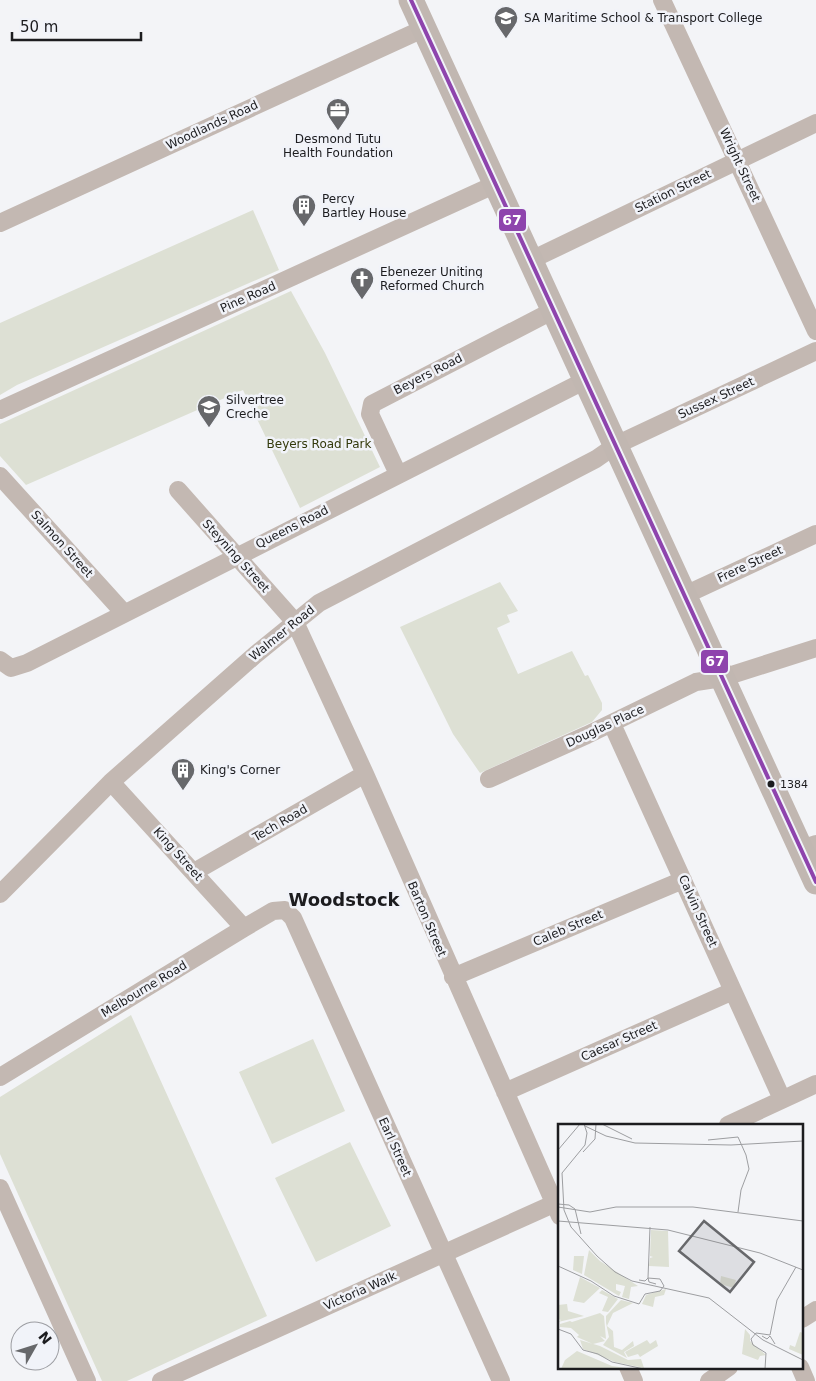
<svg xmlns="http://www.w3.org/2000/svg" width="816" height="1381" viewBox="0 0 816 1381" font-family="'DejaVu Sans',sans-serif">
<style>
.green{fill:#dde0d4}
.lines{fill:none;stroke-linecap:round;stroke-linejoin:round}
.minor{stroke:#c3b8b2;stroke-width:18}
.secondary{stroke:#c1b7b1;stroke-width:25}
.bus-1-casing{stroke:#f1f3f9;stroke-width:8}
.bus-1{stroke:#8e44ad;stroke-width:4}
.bus-dot{fill:#1c1c1f;stroke:#f1f3f9;stroke-width:2}
.labels{text-anchor:middle;stroke-width:5;stroke-linejoin:round;paint-order:stroke}
.bus-label{font-size:11px;fill:#1c1c1f;stroke:#f1f3f9;text-anchor:start}
.poi-label{font-size:12px;fill:#1c1c1f;stroke:#f1f3f9;text-anchor:start}
.street-label{font-size:12px;fill:#1c1c1f;stroke:#f1f3f9}
.park-label{font-size:12px;fill:#343a0c;stroke:#f1f3f9}
.district-label{font-size:18px;font-weight:bold;fill:#1c1c1f;stroke:#f1f3f9}
.inset-road{fill:none;stroke:#9d9ea1;stroke-width:1}
.view{fill:#67686b;fill-opacity:0.15;stroke:#67686b;stroke-width:2.5}
.inset-edge{fill:none;stroke:#1c1c1f;stroke-width:2.5}
.line-badge{stroke:#f1f3f9;stroke-width:2}
.badge-label{font-size:14px;text-anchor:middle;font-weight:bold;fill:#fff}
</style>
<rect width="100%" height="100%" fill="#f3f4f7"/>
<path class="green" d="M 253,210 L 279,270 L 17,385 L 0,395 L 0,323 Z
M 291,291 L 325,353 L 380,467 L 300,508 L 243,390 L 26,485 L 0,456 L 0,424 Z
M 500,582 L 518,611 L 507,615 L 510,622 L 497,628 L 518,674 L 572,651 L 585,676 L 588,675 L 602,703 L 602,710 L 592,722 L 480,773 L 453,734 L 400,627 Z
M 131,1015 L 267,1316 L 127,1381 L 102,1381 L 0,1154 L 0,1097 Z
M 313,1039 L 345,1111 L 272,1144 L 239,1072 Z
M 350,1142 L 391,1226 L 316,1262 L 275,1178 Z"/>
<g class="lines">
<path class="minor" d="M 662,0 L 816,331
M 0,223 L 425,28
M 531,260 L 816,123
M 0,410 L 496,184
M 398,474 L 370,414 L 372,404 L 554,310
M 0,476 L 124,613
M 178,490 L 295,622 L 365,774 L 560,1216
M 685,595 L 816,534
M 0,660 L 11,668 L 27,663 L 586,380
M 612,724 L 782,1099
M 489,779 L 587,735 L 696,682 L 722,678 L 816,648
M 111,782 L 244,928
M 801,849 L 816,844
M 194,872 L 365,774
M 0,894 L 111,782 L 255,655 L 319,603 L 596,459 L 616,445 L 816,351
M 453,977 L 683,880
M 0,1077 L 244,928 L 273,911 L 285,910 L 293,918 L 501,1381
M 505,1092 L 733,991
M 728,1125 L 816,1084
M 0,1188 L 87,1381
M 802,1319 L 816,1310
M 628,1367 L 634,1381
M 800,1367 L 806,1381
M 161,1381 L 560,1201
M 709,1381 L 729,1367"/>
<path class="secondary" d="M 411,0 L 816,882"/>
<g class="bus-1-casing">
<path id="bus-1" d="M 411,0 L 816,882"/>
</g>
<use href="#bus-1" class="bus-1"/>
</g>
<defs>
<g id="university-pin" transform="scale(1.25)"><path d="M0 17L-7.5 6A9.5 9.5 0 1 1 7.5 6Z" fill="#67686b" stroke="#f1f3f9"/><path d="M0-5L7-2L0 1L-7-2ZM-4 1L0 2.5L4 1V4Q0 6-4 4Z" fill="#fff"/></g>
<g id="office-pin" transform="scale(1.25)"><path d="M0 17L-7.5 6A9.5 9.5 0 1 1 7.5 6Z" fill="#67686b" stroke="#f1f3f9"/><path d="M-6-3h4V-5.5h4V-3h4V5H-6ZM-1-4.5V-3h2v-1.5ZM-6 0V1H6V0Z" fill="#fff"/></g>
<g id="building-pin" transform="scale(1.25)"><path d="M0 17L-7.5 6A9.5 9.5 0 1 1 7.5 6Z" fill="#67686b" stroke="#f1f3f9"/><path d="M-4-6H4V6H1V3H-1V6H-4ZM-2.5-4.3h1.7v1.8h-1.7ZM.8-4.3h1.7v1.8H.8ZM-2.5-1h1.7V.8h-1.7ZM.8-1h1.7V.8H.8Z" fill="#fff"/></g>
<g id="church-pin" transform="scale(1.25)"><path d="M0 17L-7.5 6A9.5 9.5 0 1 1 7.5 6Z" fill="#67686b" stroke="#f1f3f9"/><path d="M-1.2-6h2.4v3.5h3.3v2.4h-3.3V6h-2.4V-.1h-3.3v-2.4h3.3Z" fill="#fff"/></g>
<g id="school-pin" transform="scale(1.25)"><path d="M0 17L-7.5 6A9.5 9.5 0 1 1 7.5 6Z" fill="#67686b" stroke="#f1f3f9"/><path d="M0-5L7-2L0 1L-7-2ZM-4 1L0 2.5L4 1V4Q0 6-4 4Z" fill="#fff"/></g>
</defs>
<g fill-rule="evenodd">
<use href="#university-pin" x="506" y="18"/>
<use href="#office-pin" x="338" y="110"/>
<use href="#building-pin" x="304" y="206"/>
<use href="#church-pin" x="362" y="279"/>
<use href="#school-pin" x="209" y="407"/>
<use href="#building-pin" x="183" y="770"/>
</g>
<circle class="bus-dot" cx="771" cy="784" r="4.5"/>
<g class="labels">
<g class="bus-label">
<text x="780" y="788">1384</text>
</g>
<g class="poi-label">
<text x="524" y="22">SA Maritime School &amp; Transport College</text>
<text x="338" y="143" text-anchor="middle">Desmond Tutu<tspan x="338" dy="14">Health Foundation</tspan></text>
<text x="322" y="203">Percy<tspan x="322" dy="14">Bartley House</tspan></text>
<text x="380" y="276">Ebenezer Uniting<tspan x="380" dy="14">Reformed Church</tspan></text>
<text x="226" y="404">Silvertree<tspan x="226" dy="14">Creche</tspan></text>
<text x="200" y="774">King's Corner</text>
</g>
<g class="street-label">
<text transform="translate(212 125) rotate(-25)" y="4">Woodlands Road</text>
<text transform="translate(740 165) rotate(65)" y="4">Wright Street</text>
<text transform="translate(673 191) rotate(-26)" y="4">Station Street</text>
<text transform="translate(248 297) rotate(-24)" y="4">Pine Road</text>
<text transform="translate(428 374) rotate(-27)" y="4">Beyers Road</text>
<text transform="translate(716 398) rotate(-25)" y="4">Sussex Street</text>
<text transform="translate(292 527) rotate(-27)" y="4">Queens Road</text>
<text transform="translate(62 544) rotate(48)" y="4">Salmon Street</text>
<text transform="translate(236 556) rotate(48)" y="4">Steyning Street</text>
<text transform="translate(750 564) rotate(-25)" y="4">Frere Street</text>
<text transform="translate(282 633) rotate(-39)" y="4">Walmer Road</text>
<text transform="translate(605 726) rotate(-25)" y="4">Douglas Place</text>
<text transform="translate(280 823) rotate(-30)" y="4">Tech Road</text>
<text transform="translate(178 854) rotate(48)" y="4">King Street</text>
<text transform="translate(698 911) rotate(66)" y="4">Calvin Street</text>
<text transform="translate(427 919) rotate(67)" y="4">Barton Street</text>
<text transform="translate(568 928) rotate(-23)" y="4">Caleb Street</text>
<text transform="translate(144 989) rotate(-31)" y="4">Melbourne Road</text>
<text transform="translate(619 1041) rotate(-24)" y="4">Caesar Street</text>
<text transform="translate(395 1147) rotate(66)" y="4">Earl Street</text>
<text transform="translate(360 1291) rotate(-24)" y="4">Victoria Walk</text>
</g>
<g class="park-label">
<text x="319" y="448">Beyers Road Park</text>
</g>
<g class="district-label">
<text x="344" y="906">Woodstock</text>
</g>
</g>
<g transform="translate(558 1124)">
<rect width="245" height="245" fill="#f3f4f7"/>
<path d="M 93,106 L 110,107 L 111,143 L 91,142 L 92,134 L 95,133 L 92,132 ZM 31,126 L 42,137 L 80,162 L 73,163 L 71,175 L 64,173 L 67,162 L 58,160 L 58,166 L 63,168 L 61,172 L 26,151 ZM 16,132 L 26,132 L 24,150 L 15,146 ZM 163,152 L 178,156 L 176,164 L 162,160 ZM 22,153 L 42,164 L 26,179 L 15,177 ZM 108,165 L 106,171 L 97,173 L 95,183 L 84,180 L 88,171 ZM 44,166 L 60,175 L 50,188 L 44,187 L 50,173 L 41,169 ZM 63,176 L 75,179 L 55,189 L 49,202 L 55,207 L 56,223 L 64,226 L 75,217 L 76,222 L 66,228 L 69,234 L 45,221 L 51,213 L 48,199 L 48,192 ZM 9,180 L 10,187 L 26,192 L 0,198 L 3,196 L 0,195 L 0,181 ZM 42,189 L 46,192 L 48,215 L 14,198 ZM 12,197 L 42,212 L 47,217 L 35,220 L 19,213 L 21,211 L 13,204 L 2,203 L 2,200 ZM 187,205 L 192,211 L 192,217 L 208,231 L 202,232 L 200,236 L 184,230 ZM 242,208 L 245,209 L 245,231 L 231,225 L 232,221 L 237,223 ZM 22,216 L 42,222 L 70,236 L 83,235 L 86,244 L 57,238 L 25,225 ZM 89,216 L 92,220 L 98,216 L 100,222 L 82,233 L 80,230 L 70,233 L 67,228 ZM 19,227 L 54,242 L 75,245 L 3,245 L 7,236 Z" fill="#dde0d4"/>
<path class="inset-road" d="M 26,0 L 29,9 L 27,21 L 4,49 L 6,86 L 13,103 L 39,132 L 57,148 L 74,157 L 151,174 L 205,216 L 245,236M 44,0 L 74,15M 27,2 L 48,12 L 77,19 L 173,21 L 245,17M 150,16 L 180,13 L 188,31M 0,26 L 22,0M 25,28 L 37,15 L 38,0M 0,80 L 11,81 L 17,85 L 23,110M 0,83 L 32,88 L 58,83 L 135,83 L 245,97M 180,88 L 183,66 L 191,45 L 188,31M 0,97 L 110,106 L 202,129 L 245,146M 0,142 L 33,157 L 56,172 L 81,180 L 87,170 L 102,167 L 106,162 L 102,155 L 90,154 L 92,103M 81,156 L 87,157 L 90,154 L 91,158 L 98,160M 0,205 L 13,210 L 25,226 L 40,230 L 54,238 L 86,245M 212,211 L 219,176 L 238,143M 204,212 L 209,215 L 212,212 L 217,220M 116,245 L 141,245M 207,245 L 208,229 L 195,221 L 193,215 L 198,209 L 212,211"/>
<path class="view" d="M 146,97 L 196,138 L 172,168 L 121,127 Z"/>
<rect width="245" height="245" class="inset-edge"/>
</g>
<g class="line-badge">
<rect x="498" y="208" width="29" height="24" rx="5" fill="#8e44ad"/>
<rect x="700" y="649" width="29" height="25" rx="5" fill="#8e44ad"/>
</g>
<g class="badge-label">
<text x="512" y="225">67</text>
<text x="715" y="666">67</text>
</g>
<g transform="translate(35 1346) rotate(51)"><circle r="24" fill="#f1f3f9" stroke="#9c9da2"/>
<path d="M0-4L9 19L0 12L-9 19Z" fill="#67686b"/>
<text y="-8" font-size="14" font-weight="bold" text-anchor="middle" fill="#1c1c1f">N</text>
</g>
<path d="M12 32v8h129v-8" fill="none" stroke="#1c1c1f" stroke-width="2.5"/>
<text x="20" y="32" font-size="15" fill="#1c1c1f" stroke="#f1f3f9" stroke-width="4" paint-order="stroke">50 m</text>
</svg>
